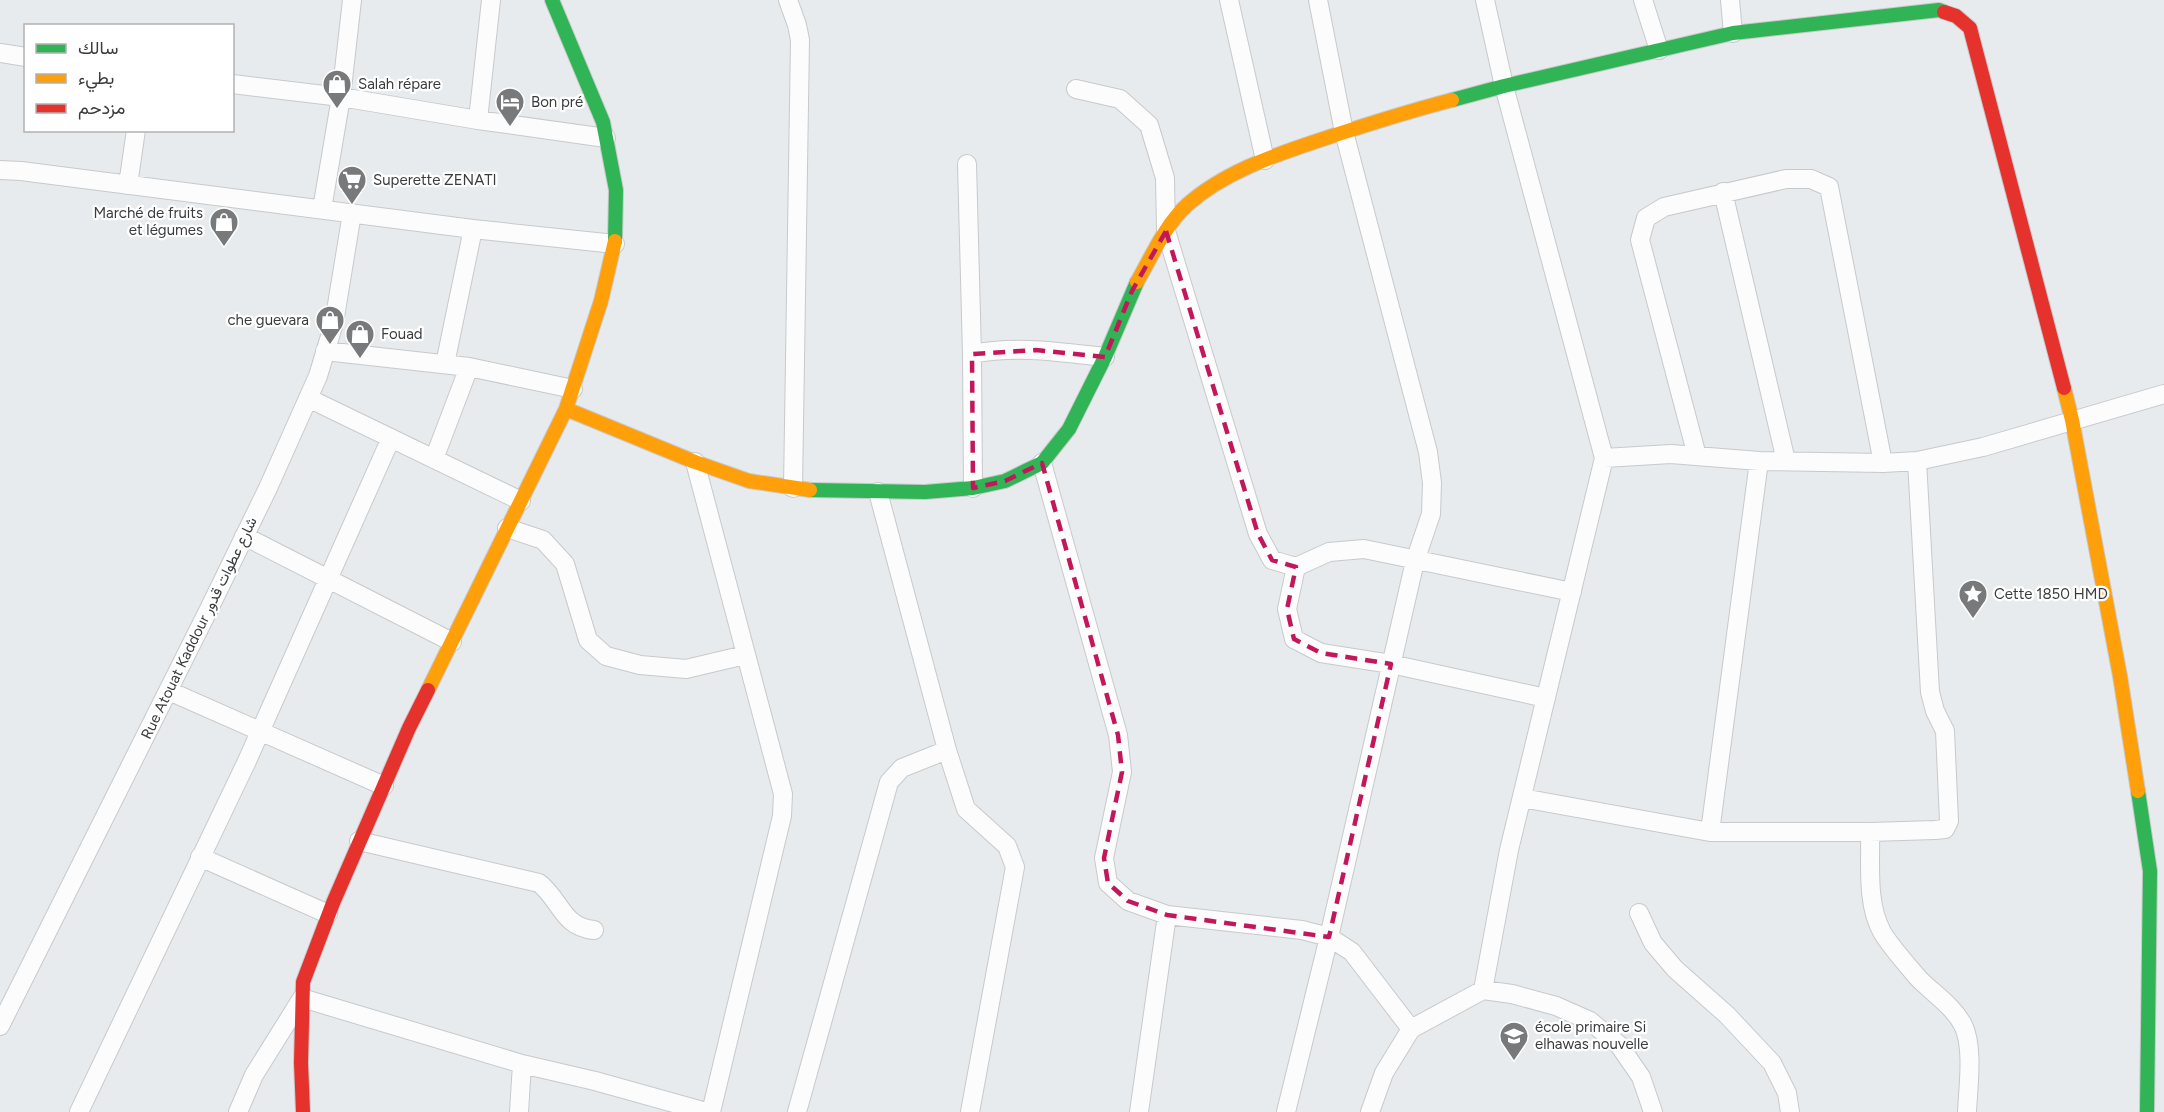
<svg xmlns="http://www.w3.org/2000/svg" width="2164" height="1112" viewBox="0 0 2164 1112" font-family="Figtree,Vazirmatn,sans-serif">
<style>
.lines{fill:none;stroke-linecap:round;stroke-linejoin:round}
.street-casing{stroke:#c7c9cb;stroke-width:20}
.fast-casing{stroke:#c7c9cb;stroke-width:16}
.slow-casing{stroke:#c7c9cb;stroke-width:16}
.jam-casing{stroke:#c7c9cb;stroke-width:16}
.street{stroke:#fcfcfc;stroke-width:18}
.fast{stroke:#30b455;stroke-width:14}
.slow{stroke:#ff9f0a;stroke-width:14}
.jam{stroke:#e5322d;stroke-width:14}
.marked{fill:none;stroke:#c2185b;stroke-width:4.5;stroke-dasharray:12 8;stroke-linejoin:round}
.labels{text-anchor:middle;stroke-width:4.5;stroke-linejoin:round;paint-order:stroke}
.poi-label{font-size:15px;fill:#3b3c3e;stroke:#fff;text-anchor:start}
.street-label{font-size:15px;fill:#3b3c3e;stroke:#fff}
</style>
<rect width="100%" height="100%" fill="#e8ebed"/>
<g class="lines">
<g class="street-casing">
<path id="street" d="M 788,0 L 797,25 L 800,40 L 793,488
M 1229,0 L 1265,160
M 1643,0 L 1659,50
M 1730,0 L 1733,33
M 0,53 L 26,57
M 232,84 L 341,97 L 478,120 L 606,138
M 1076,89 L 1120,99 L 1149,125 L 1165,178 L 1166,231 L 1258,534 L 1272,560 L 1296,567 L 1329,552 L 1364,549 L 1572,592
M 478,120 L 491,0
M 967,164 L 972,354 L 973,488
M 0,170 L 21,171 L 473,229 L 615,244
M 128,185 L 136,130
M 1723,192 L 1786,461
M 322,209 L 341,97 L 352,0
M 325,351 L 469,367 L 573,389
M 972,354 C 1016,345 1060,352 1105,357
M 445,364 L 473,229
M 308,398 L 521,501
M 1697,456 L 1640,240 L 1646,218 L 1664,207 L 1786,179 L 1811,179 L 1829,187 L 1883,463
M 1604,458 L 1671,454 L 1759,461 L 1883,463 L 1917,461 L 1983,447 L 2164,394
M 434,459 L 469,367
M 695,462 L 783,794 L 782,816 L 711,1112
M 1042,463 L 1118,735 L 1122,772 L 1104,858 L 1108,883 L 1128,901 L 1167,915 L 1302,930 L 1329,937 L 1352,952 L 1411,1029
M 878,492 L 947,750 L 966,809 L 1007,846 L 1015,867 L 970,1112
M 507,528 L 543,540 L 565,564 L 588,640 L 606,656 L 640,665 L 686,669 L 745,655
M 244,536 L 452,642
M 1296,567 L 1287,609 L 1294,639 L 1321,653 L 1391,664 L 1546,698
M 169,691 L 384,786
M 1522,798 L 1710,832 L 1759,461
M 1710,832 L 1870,832 L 1935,830 L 1945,829 L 1949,821 L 1945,731 L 1935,711 L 1930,692 L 1917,461
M 1870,832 C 1871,864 1866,903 1882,932 C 1890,946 1908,966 1919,979 C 1934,994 1953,1006 1963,1025 C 1974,1047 1968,1088 1967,1112
M 359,841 L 539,883 C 561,900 562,927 594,930
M 200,857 L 328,914
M 1639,913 L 1653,943 L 1675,969 L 1727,1015 L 1772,1063 L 1787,1093 L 1790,1112
M 1483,990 L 1509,850 L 1604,458 L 1504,86 L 1485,0
M 0,1026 L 209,609 L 268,488 L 318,376 L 334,323 L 352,213
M 79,1112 L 247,761 L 391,438
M 238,1112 L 254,1075 L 302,998 L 522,1064 L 595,1081 L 706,1112
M 519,1112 L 522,1064
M 797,1112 L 889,782 L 902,768 L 947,750
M 1139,1112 L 1167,915
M 1286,1112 L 1329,937 L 1415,561 L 1431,514 L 1432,483 L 1428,452 L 1344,132 L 1318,0
M 1370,1112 L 1384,1073 L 1411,1029 L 1483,990 L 1512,994 L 1556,1006 L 1590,1021 L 1619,1045 L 1641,1077 L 1653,1112"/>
</g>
<g class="fast-casing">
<path id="fast" d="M 552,0 L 603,122 L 616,190 L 615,241
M 1452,100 L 1504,86 L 1733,33 L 1939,10 L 1944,12
M 810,490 L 925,492 L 973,488 L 1005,481 L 1042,463 L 1069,429 L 1105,357 L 1137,282
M 2138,791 L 2150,871 L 2147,1112"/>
</g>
<g class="slow-casing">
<path id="slow" d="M 1137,282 C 1152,256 1165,225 1187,205 C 1223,173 1272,156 1317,141 C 1362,126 1406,112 1452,100
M 2064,388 L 2072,420 L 2120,676 L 2138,791
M 566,409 L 695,462 L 749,481 L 810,490
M 428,690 L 566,409 L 601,301 L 615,241"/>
</g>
<g class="jam-casing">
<path id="jam" d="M 1944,12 L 1956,16 L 1970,28 L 2064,388
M 303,1112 L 301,1063 L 303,982 L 333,903 L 409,728 L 428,690"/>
</g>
<use href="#street" class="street"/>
<use href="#fast" class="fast"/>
<use href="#slow" class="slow"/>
<use href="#jam" class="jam"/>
</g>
<path class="marked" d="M 1166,231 L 1258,534 L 1272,560 L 1296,567 L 1287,609 L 1294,639 L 1321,653 L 1391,664 L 1329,937 L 1167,915 L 1128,901 L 1108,883 L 1104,858 L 1122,772 L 1118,735 L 1042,463 L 1005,481 L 973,488 L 972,354 L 1036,350 L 1105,357 L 1132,291 Z"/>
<defs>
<g id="shop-pin" transform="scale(1.5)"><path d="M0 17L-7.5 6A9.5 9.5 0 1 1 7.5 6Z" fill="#78797b" stroke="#fff"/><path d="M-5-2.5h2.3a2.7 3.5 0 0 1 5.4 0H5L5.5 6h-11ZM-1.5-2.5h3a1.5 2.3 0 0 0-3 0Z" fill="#fff"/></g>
<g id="hotel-pin" transform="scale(1.5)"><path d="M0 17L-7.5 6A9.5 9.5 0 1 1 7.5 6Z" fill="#78797b" stroke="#fff"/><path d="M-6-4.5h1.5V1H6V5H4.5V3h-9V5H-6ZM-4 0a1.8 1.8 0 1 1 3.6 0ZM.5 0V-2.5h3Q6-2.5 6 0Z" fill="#fff"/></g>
<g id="supermarket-pin" transform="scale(1.5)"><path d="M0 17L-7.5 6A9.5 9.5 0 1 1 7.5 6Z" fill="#78797b" stroke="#fff"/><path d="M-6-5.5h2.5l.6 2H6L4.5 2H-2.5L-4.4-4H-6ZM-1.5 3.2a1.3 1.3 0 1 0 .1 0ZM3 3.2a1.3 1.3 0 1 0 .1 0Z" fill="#fff"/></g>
<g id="sight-pin" transform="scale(1.5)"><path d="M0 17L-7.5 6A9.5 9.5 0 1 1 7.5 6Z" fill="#78797b" stroke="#fff"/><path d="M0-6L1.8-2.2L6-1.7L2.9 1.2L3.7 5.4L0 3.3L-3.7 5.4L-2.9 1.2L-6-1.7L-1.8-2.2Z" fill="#fff"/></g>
<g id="school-pin" transform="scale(1.5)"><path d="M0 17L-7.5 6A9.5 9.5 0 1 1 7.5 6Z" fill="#78797b" stroke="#fff"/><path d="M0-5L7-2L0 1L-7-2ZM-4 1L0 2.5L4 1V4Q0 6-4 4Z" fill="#fff"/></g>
</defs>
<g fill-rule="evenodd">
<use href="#shop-pin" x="337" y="84"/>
<use href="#hotel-pin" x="510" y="102"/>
<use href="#supermarket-pin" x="352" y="180"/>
<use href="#shop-pin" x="224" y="222"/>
<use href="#shop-pin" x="330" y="320"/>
<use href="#shop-pin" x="360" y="334"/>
<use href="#sight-pin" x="1973" y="594"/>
<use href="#school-pin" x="1514" y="1036"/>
</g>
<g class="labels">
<g class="poi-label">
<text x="358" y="89">Salah répare</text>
<text x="531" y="107">Bon pré</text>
<text x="373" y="185">Superette ZENATI</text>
<text x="203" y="218" text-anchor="end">Marché de fruits<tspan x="203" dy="17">et légumes</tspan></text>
<text x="309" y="325" text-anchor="end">che guevara</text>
<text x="381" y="339">Fouad</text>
<text x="1994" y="599">Cette 1850 HMD</text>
<text x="1535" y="1032">école primaire Si<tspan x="1535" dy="17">elhawas nouvelle</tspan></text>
</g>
<g class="street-label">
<text transform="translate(199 628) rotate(-64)" y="5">Rue Atouat Kaddour شارع عطوات قدور</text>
</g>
</g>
<rect x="24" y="24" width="210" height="108" fill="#ffffff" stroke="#b1b1b2" stroke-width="1.5"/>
<rect x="36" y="44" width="30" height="9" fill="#30b455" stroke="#b1b1b2" stroke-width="1.5"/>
<text x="78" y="54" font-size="18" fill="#3b3c3e">سالك</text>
<rect x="36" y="74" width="30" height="9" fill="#ff9f0a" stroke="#b1b1b2" stroke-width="1.5"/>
<text x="78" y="84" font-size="18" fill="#3b3c3e">بطيء</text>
<rect x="36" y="104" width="30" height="9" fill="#e5322d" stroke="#b1b1b2" stroke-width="1.5"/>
<text x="78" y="114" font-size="18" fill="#3b3c3e">مزدحم</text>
</svg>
